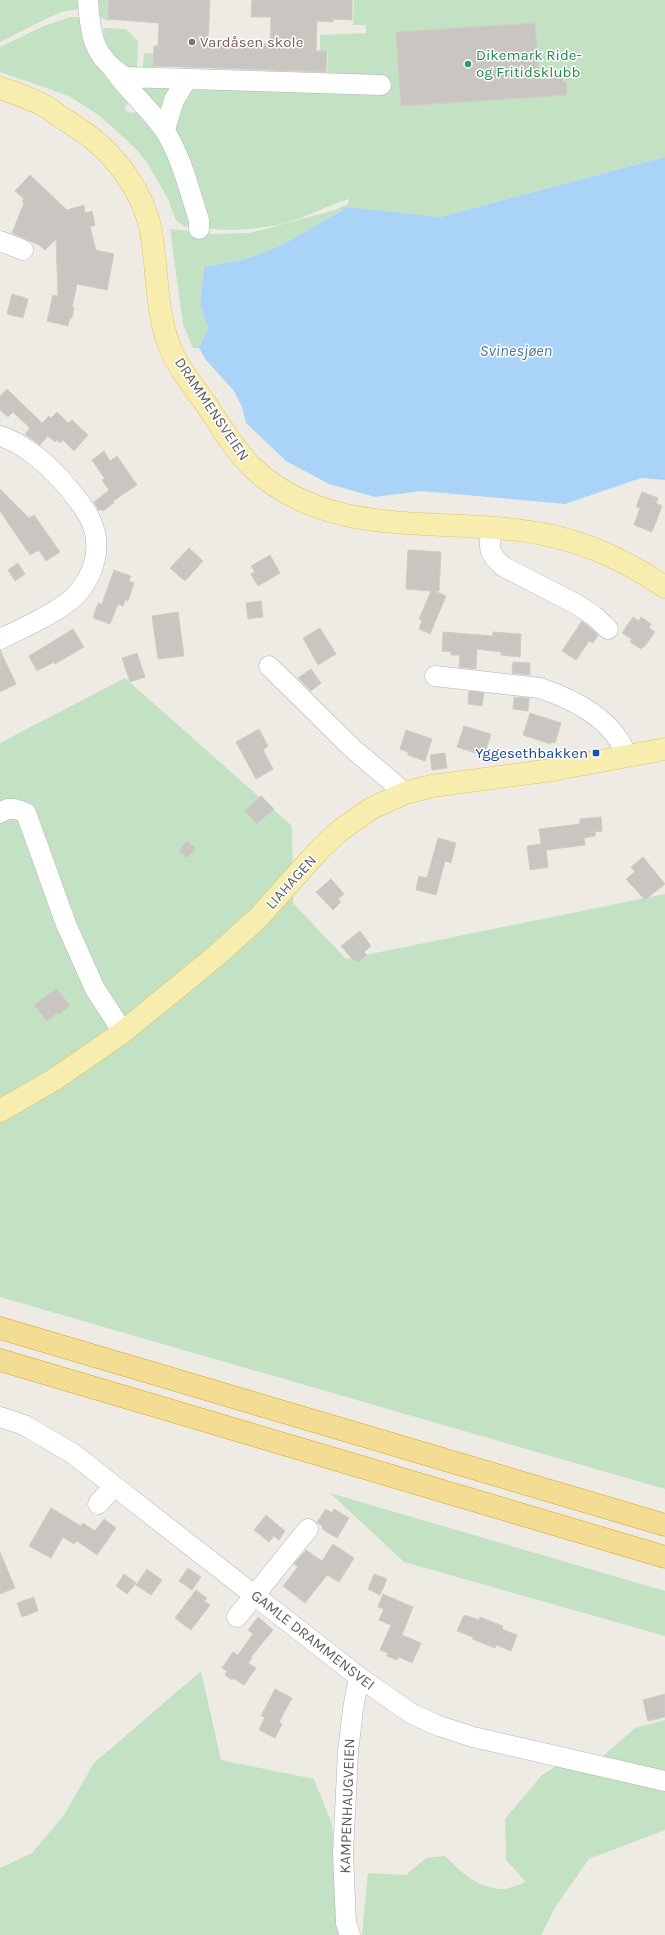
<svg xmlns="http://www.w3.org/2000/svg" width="665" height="1935" viewBox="0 0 665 1935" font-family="Karla,sans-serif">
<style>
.green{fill:#c3e2c3}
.water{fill:#aad4f7}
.building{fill:#c9c6c1;stroke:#d1cdc3}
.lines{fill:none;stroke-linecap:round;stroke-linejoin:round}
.minor-casing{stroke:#b1b4b8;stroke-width:21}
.major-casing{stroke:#e4c366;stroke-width:23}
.highway-casing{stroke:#dca215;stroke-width:23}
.minor{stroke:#fff;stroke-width:20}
.major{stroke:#f7edaf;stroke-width:22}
.highway{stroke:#f3dd95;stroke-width:22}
.education-dot{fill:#8d6e63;stroke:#fff;stroke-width:1.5}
.leisure-dot{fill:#2e9e5b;stroke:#fff;stroke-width:1.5}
.transit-dot{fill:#1a4fb4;stroke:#fff;stroke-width:1.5}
.labels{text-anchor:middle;stroke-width:3;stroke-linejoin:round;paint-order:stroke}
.education-label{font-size:15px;fill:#785e54;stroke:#fff;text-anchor:start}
.leisure-label{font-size:15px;fill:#27864d;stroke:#fff;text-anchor:start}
.street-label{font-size:15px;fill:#5c5f63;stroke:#fff}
.transit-label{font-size:15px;fill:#164399;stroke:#fff;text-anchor:end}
.water-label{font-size:16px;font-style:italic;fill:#4975a7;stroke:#fff}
</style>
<rect width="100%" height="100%" fill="#edebe4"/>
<path class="green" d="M 0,0 L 85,0 C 83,12 71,9 62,12 C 41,20 21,32 0,42 Z
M 96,0 L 110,0 L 109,21 L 98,17 Z
M 354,0 L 665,0 L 665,157 L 440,217 L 348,207 L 282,245 L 246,259 L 204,267 L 200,304 L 208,328 L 199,348 L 193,348 L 183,324 L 170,229 L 212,234 L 250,233 L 335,210 L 348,204 L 349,199 C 328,205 307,217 286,223 C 260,229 231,232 206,228 L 171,121 L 191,88 L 327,79 L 328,51 L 320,51 L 320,35 L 366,33 L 366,25 L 353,25 Z
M 70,17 L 80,17 L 135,108 L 128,104 L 125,107 L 125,110 L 130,113 L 137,112 C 167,133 180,191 191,225 L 185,227 L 176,220 L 167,197 L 146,161 L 135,148 L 100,116 L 69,96 L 0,72 L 0,47 L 44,26 Z
M 103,28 L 126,29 L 138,41 L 137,71 L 117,67 L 104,41 Z
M 144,53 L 155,54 L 154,72 L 142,75 Z
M 126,80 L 180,83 L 165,121 Z
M 125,678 L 292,826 L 293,903 L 346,959 L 665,894 L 665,1489 L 0,1297 L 0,743 Z
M 330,1493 L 665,1591 L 665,1636 L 404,1562 Z
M 201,1671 L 221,1760 L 314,1779 L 332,1824 L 340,1935 L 0,1935 L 0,1868 L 32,1853 L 64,1815 L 94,1763 Z
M 665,1720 L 665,1830 L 589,1859 L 556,1906 L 541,1935 L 362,1935 L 368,1873 L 406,1875 L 426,1858 L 445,1856 C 462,1872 477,1889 503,1889 C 510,1889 519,1884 526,1882 L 506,1860 L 505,1819 L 542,1775 L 558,1765 L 603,1756 L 635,1728 Z"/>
<path class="water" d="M 665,157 L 665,480 L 641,478 L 565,504 L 421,491 L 375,497 L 329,484 L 286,461 L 246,423 L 242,407 L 234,391 L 206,360 L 199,348 L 208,328 L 200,304 L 204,267 L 246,259 L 282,245 L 348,207 L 440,217 Z"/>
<path class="building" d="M 109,0 L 210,0 L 208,42 L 270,44 L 271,17 L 251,17 L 252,0 L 352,0 L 352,20 L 333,19 L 333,22 L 317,21 L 316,51 L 327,51 L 326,72 L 153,66 L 154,46 L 158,46 L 159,23 L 108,19 Z
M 535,23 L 539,79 L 563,77 L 563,82 L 566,82 L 567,95 L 401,106 L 396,32 Z
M 30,175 L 67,210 L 84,205 L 85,213 L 92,211 L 95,225 L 90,227 L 96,250 L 114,254 L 107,290 L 77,284 L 72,307 L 74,308 L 72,318 L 70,318 L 68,326 L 47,321 L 53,295 L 58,296 L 56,239 L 45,250 L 39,245 L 12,233 L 24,203 L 22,201 L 24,199 L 15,191 Z
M 12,294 L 28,299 L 23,318 L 7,314 Z
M 7,389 L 42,423 L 49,416 L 51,418 L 57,412 L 68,423 L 72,420 L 88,435 L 74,451 L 63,440 L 60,443 L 57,440 L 55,442 L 48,436 L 40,445 L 25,434 L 30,428 L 13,412 L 8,417 L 0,410 L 0,396 Z
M 104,451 L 110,461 L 117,456 L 137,485 L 113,501 L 114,503 L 103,511 L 101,509 L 99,511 L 94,502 L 109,490 L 102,480 L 105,479 L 92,460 Z
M 0,489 L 29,518 L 34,515 L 60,552 L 46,561 L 39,550 L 30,555 L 0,511 Z
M 642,492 L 658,498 L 656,503 L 662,506 L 652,532 L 634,525 L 640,508 L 636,507 Z
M 189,548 L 203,561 L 185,581 L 170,568 Z
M 408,550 L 441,552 L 439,591 L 435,591 L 446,596 L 430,634 L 419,629 L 422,621 L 419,619 L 431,591 L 406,589 Z
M 270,555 L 280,573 L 258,586 L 251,574 L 255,572 L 251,566 Z
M 18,563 L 25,574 L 15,581 L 8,570 Z
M 114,570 L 131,576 L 129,581 L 134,583 L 128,601 L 125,600 L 123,606 L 118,604 L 110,624 L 93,618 L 98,603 L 102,604 Z
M 261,601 L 263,617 L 248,619 L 246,603 Z
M 178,612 L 184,656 L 158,659 L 152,616 Z
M 633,617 L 639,621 L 641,617 L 651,624 L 649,628 L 655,632 L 644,647 L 643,647 L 641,649 L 630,642 L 632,639 L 622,633 Z
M 582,621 L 598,635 L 593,643 L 589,641 L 576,660 L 562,651 Z
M 320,628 L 336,654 L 318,665 L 303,638 Z
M 73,629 L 84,647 L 55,664 L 54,662 L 37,671 L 29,656 Z
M 443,632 L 493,636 L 493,632 L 521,634 L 520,657 L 501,655 L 501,652 L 477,649 L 476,669 L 459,667 L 460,655 L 451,655 L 451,652 L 442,651 Z
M 0,650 L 16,684 L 0,692 Z
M 137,653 L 145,677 L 130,682 L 122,658 Z
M 513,662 L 530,663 L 530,675 L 512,673 Z
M 311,669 L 321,683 L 311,691 L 298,678 Z
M 469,691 L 484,693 L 482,706 L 468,704 Z
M 514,697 L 529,698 L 528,711 L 513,709 Z
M 530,713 L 561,723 L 555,743 L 551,742 L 550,744 L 523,735 Z
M 464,726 L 491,734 L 485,753 L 476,750 L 475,753 L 457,747 Z
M 259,729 L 268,746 L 263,750 L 273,769 L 256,779 L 236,742 Z
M 406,730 L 432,739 L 425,761 L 408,755 L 408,752 L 400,749 Z
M 445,753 L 447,768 L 432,770 L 430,755 Z
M 261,796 L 274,809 L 257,824 L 245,811 Z
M 601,817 L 602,831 L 595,832 L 595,836 L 584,838 L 585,845 L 546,850 L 548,867 L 530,870 L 527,846 L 541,844 L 539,829 L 580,824 L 580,819 Z
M 438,838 L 456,843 L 451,863 L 445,861 L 436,895 L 416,890 L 419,876 L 427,878 Z
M 187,841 L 196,849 L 187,858 L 179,851 Z
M 643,857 L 665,884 L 645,900 L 626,879 L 635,872 L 631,867 Z
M 331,879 L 344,894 L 338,899 L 341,902 L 333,910 L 316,892 Z
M 360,931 L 371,946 L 364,952 L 367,955 L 358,962 L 355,959 L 353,960 L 341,946 Z
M 56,989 L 70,1005 L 59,1015 L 57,1013 L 47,1021 L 34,1005 Z
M 51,1508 L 81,1526 L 83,1523 L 95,1531 L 104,1519 L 116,1528 L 97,1555 L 77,1541 L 74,1544 L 63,1537 L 51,1558 L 29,1546 Z
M 326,1509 L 332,1513 L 334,1509 L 349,1518 L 337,1538 L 322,1529 L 323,1527 L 317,1522 Z
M 266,1515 L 285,1531 L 279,1540 L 274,1536 L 269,1542 L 254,1530 Z
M 333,1544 L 354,1558 L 339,1582 L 327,1575 L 305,1603 L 283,1586 L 298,1567 L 294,1564 L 306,1550 L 322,1561 Z
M 0,1552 L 15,1588 L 0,1594 Z
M 188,1568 L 201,1577 L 192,1590 L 179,1581 Z
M 147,1569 L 162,1580 L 151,1595 L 136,1585 Z
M 124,1574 L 136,1583 L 127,1594 L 116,1586 Z
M 374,1574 L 387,1579 L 380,1595 L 368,1589 Z
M 196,1590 L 207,1598 L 204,1601 L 210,1605 L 191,1630 L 175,1618 Z
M 383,1594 L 413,1607 L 402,1635 L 421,1643 L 412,1663 L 399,1657 L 397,1660 L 387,1656 L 388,1653 L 380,1650 L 391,1625 L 379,1620 L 384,1609 L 378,1607 Z
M 34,1597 L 38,1611 L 22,1617 L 17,1603 Z
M 464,1615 L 479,1620 L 480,1617 L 503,1626 L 502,1629 L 517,1635 L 511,1651 L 496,1645 L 495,1648 L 472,1639 L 473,1637 L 457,1631 Z
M 258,1617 L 273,1630 L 251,1657 L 252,1658 L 248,1663 L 256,1668 L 244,1685 L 233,1678 L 232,1680 L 225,1675 L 227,1671 L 222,1668 L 233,1652 L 238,1655 L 253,1634 L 248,1630 Z
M 275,1689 L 292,1698 L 279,1722 L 282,1724 L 275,1738 L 259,1730 L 265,1717 L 261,1716 Z
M 665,1694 L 665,1717 L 648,1721 L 643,1700 Z"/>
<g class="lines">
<g class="minor-casing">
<path id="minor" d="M 88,0 C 90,35 93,57 125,77 L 381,85
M 114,70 C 129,92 151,109 165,131 C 182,158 189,190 199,220 L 199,229
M 165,130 L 174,100 L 187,79
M 0,241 L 23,250
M 0,436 C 26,444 52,468 69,489 C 77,499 85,508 90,519 C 103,545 95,574 76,595 C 64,609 18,631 0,639
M 492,528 C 488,548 488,554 504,567 L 576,604 L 593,615 L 608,629
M 269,666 L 352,748 L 405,793
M 435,676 L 540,688 C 575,700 613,719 627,756
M 0,813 C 8,806 17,809 26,813 L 66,924 L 95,989 L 123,1032
M 0,1417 L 24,1425 L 72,1453 L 359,1677 L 412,1714 L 439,1726 L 473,1737 L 665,1781
M 98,1504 L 114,1486
M 237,1617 L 308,1529
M 350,1935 L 346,1923 L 343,1854 L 348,1752 L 353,1709 L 359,1677"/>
</g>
<g class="major-casing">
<path id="major" d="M 0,88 C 15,93 29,98 43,105 C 50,108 56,114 62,118 C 73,125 83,131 93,139 C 118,159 143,194 150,227 C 158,265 155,308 169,345 C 177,366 193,386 206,404 C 220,425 234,449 252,467 C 333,545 452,513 552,536 C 593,545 631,564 665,587
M 0,1111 L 55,1079 L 123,1032 L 217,955 L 258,918 L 319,850 L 339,831 L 372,808 L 405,793 L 432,786 L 552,770 L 665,749"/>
</g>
<g class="highway-casing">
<path id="highway" d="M 0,1328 L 665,1525
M 0,1360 L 665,1557"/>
</g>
<use href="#minor" class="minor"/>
<use href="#major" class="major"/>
<use href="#highway" class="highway"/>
</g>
<circle class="education-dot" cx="192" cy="42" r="4"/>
<circle class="leisure-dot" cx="468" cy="64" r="4"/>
<rect class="transit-dot" x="592" y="749" width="8" height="8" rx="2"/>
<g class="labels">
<g class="education-label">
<text x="200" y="47">Vardåsen skole</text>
</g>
<g class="leisure-label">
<text x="476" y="60">Dikemark Ride-<tspan x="476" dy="17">og Fritidsklubb</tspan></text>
</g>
<g class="street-label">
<text transform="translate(212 409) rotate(56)" y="5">DRAMMENSVEIEN</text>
<text transform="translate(291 882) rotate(-48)" y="5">LIAHAGEN</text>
<text transform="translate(313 1640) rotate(38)" y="5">GAMLE DRAMMENSVEI</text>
<text transform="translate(347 1806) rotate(-88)" y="5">KAMPENHAUGVEIEN</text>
</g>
<g class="transit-label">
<text x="588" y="758">Yggesethbakken</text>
</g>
<g class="water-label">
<text x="516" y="356">Svinesjøen</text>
</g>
</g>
</svg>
